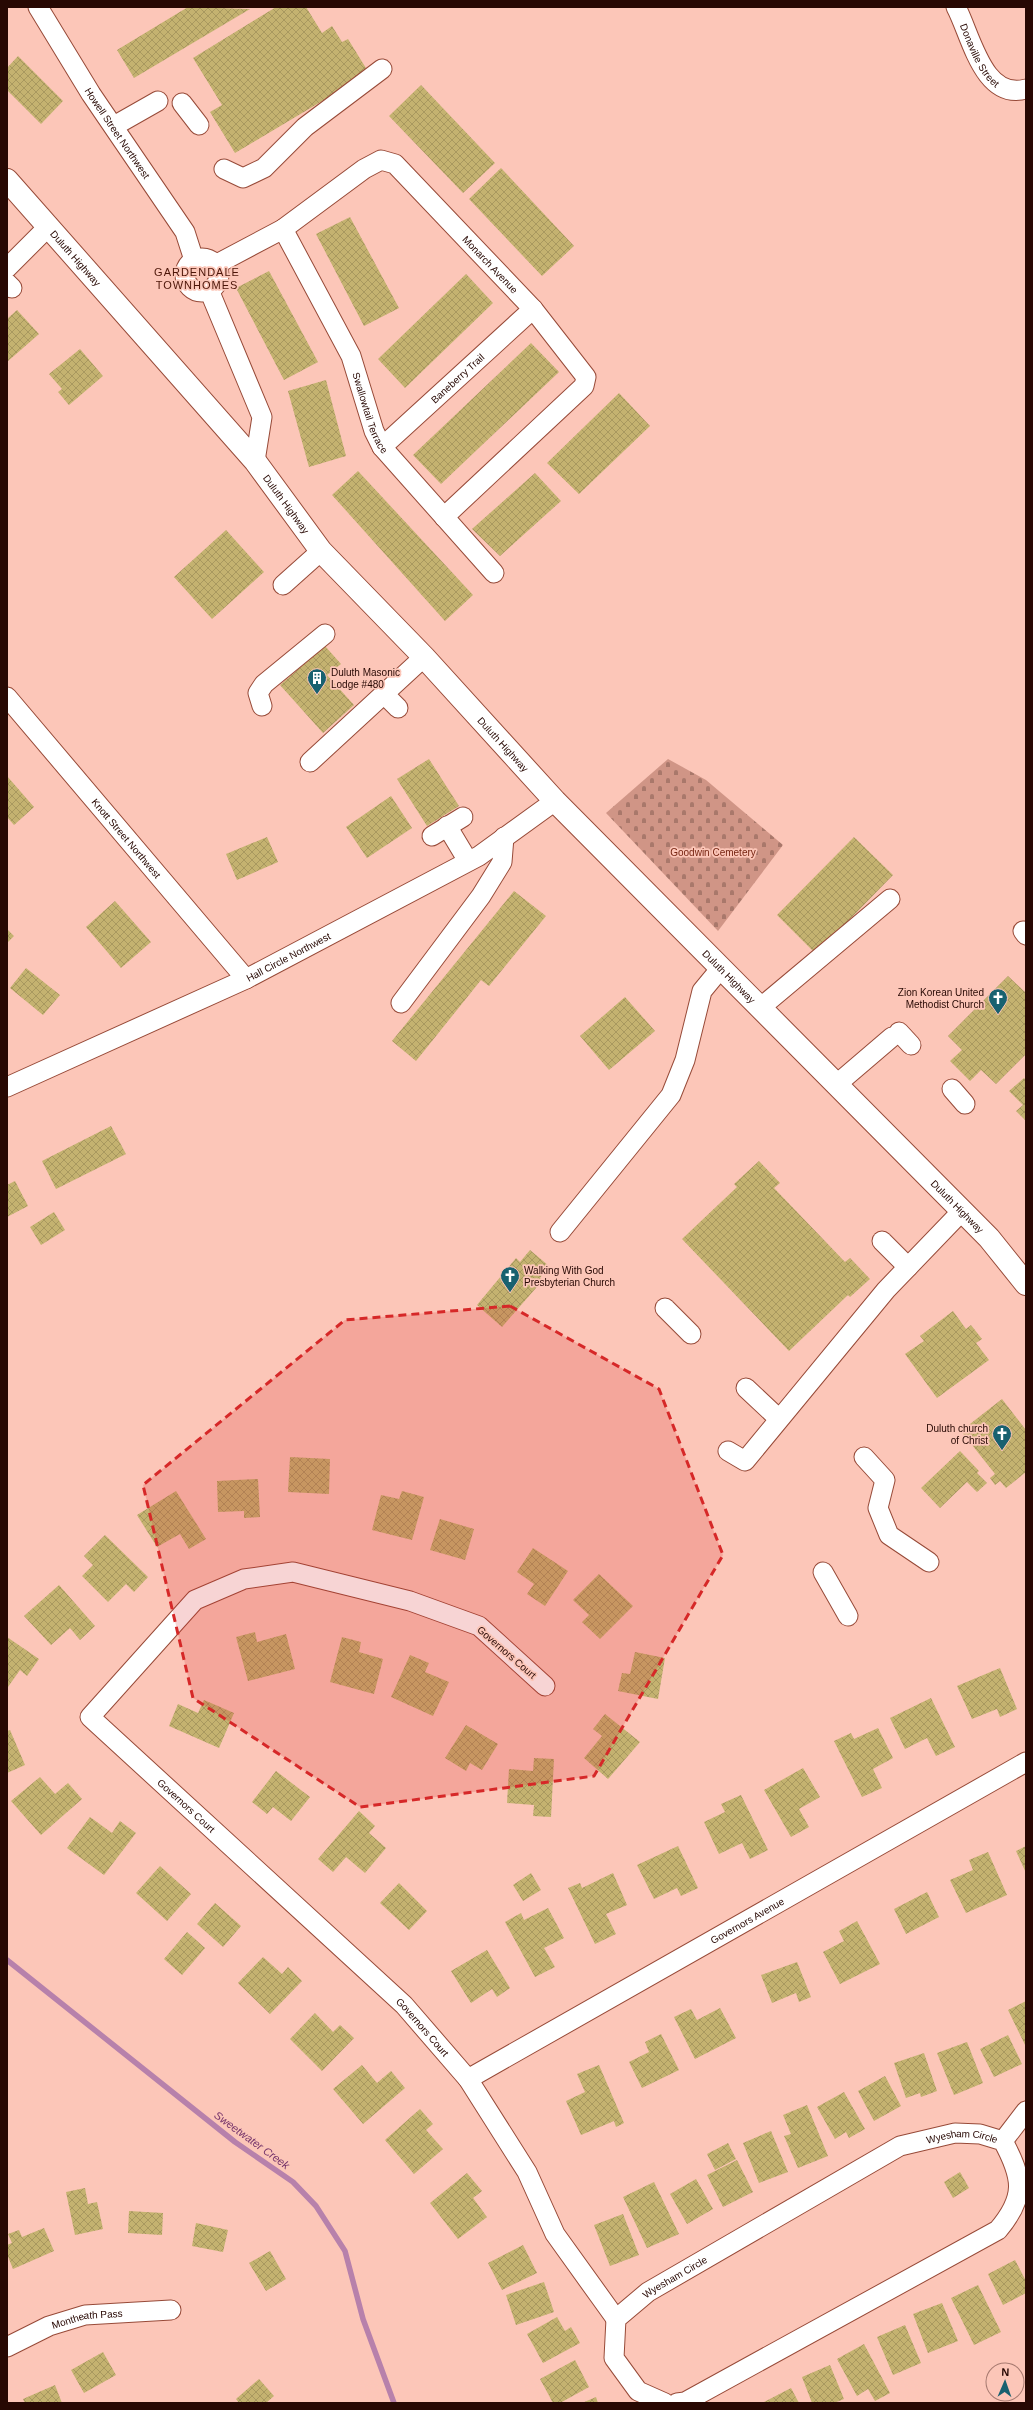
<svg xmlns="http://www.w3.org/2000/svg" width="1033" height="2410" viewBox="0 0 1033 2410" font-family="Arial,sans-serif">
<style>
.cemetery{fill:url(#cemetery-stones)}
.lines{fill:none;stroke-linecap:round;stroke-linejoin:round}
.stream{stroke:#b781ab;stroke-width:5.5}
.building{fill:url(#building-cross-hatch)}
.minor-casing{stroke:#974a38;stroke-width:21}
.major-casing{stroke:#974a38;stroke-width:24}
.minor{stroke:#fff;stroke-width:19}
.major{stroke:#fff;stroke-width:22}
.marked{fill:#d62828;fill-opacity:0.2;stroke:#d62828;stroke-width:3;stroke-dasharray:8 5;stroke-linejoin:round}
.labels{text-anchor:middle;stroke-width:3.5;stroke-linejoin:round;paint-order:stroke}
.street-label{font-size:10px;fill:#270803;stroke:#fcc6b8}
.poi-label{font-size:10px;fill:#270803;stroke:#fcc6b8;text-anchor:start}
.park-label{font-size:10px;fill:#762512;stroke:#fcc6b8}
.neighbourhood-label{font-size:11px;letter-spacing:1px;fill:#4c1508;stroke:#fcc6b8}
.water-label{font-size:11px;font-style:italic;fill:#76346b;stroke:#fcc6b8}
</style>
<defs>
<pattern id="cemetery-stones" width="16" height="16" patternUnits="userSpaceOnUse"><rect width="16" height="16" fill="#d09586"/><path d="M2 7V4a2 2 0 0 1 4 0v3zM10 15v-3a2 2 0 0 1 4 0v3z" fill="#a9786b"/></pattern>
<pattern id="building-cross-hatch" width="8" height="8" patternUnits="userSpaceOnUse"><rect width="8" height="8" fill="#c4b270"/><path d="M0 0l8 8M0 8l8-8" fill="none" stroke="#a8985f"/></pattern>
</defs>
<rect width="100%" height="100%" fill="#fcc6b8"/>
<path class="cemetery" d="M 668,759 L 706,780 L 783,845 L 718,931 L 606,813 Z"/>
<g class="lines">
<path class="stream" d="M 7,1960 L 235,2142 L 293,2182 L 316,2206 L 345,2251 L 363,2319 L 394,2403"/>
</g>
<path class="building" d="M 188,7 L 250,9 L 134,78 L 117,50 Z
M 276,7 L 306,7 L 322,33 L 332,26 L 342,42 L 348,39 L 369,73 L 235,153 L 210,112 L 222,105 L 193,58 Z
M 18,56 L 63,101 L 41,124 L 7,90 L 7,68 Z
M 421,85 L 495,163 L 463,193 L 389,116 Z
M 501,168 L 574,246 L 542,276 L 469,199 Z
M 350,217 L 399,308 L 364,326 L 316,234 Z
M 269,271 L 318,362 L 284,380 L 236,288 Z
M 466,274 L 493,303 L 405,388 L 378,359 Z
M 17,310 L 39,334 L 7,362 L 7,319 Z
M 531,343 L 559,372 L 441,484 L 413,455 Z
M 80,349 L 103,376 L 69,405 L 58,392 L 62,389 L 49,374 Z
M 326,380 L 346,456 L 309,467 L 288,391 Z
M 619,393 L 650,426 L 579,494 L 547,463 Z
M 358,471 L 473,595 L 445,621 L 332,495 Z
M 535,473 L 561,501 L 500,556 L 472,529 Z
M 226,530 L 264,572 L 212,619 L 174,577 Z
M 325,646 L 341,664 L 327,675 L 354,705 L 323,733 L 280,685 Z
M 429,759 L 459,806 L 427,826 L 397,779 Z
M 7,776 L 34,807 L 14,825 L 7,817 Z
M 391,796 L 412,828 L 367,858 L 346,827 Z
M 267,837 L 278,862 L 237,880 L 226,854 Z
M 854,837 L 893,875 L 816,954 L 777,915 Z
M 514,891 L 546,916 L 489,986 L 481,980 L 416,1061 L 392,1041 Z
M 115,901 L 151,942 L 121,968 L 86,927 Z
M 7,929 L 14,936 L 7,943 Z
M 26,968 L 60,995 L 43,1015 L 10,988 Z
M 1008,976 L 1026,993 L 1026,1054 L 996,1084 L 981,1070 L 970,1081 L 950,1061 L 962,1050 L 948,1036 Z
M 625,997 L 655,1031 L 609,1070 L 580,1036 Z
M 1024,1078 L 1026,1080 L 1026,1121 L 1016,1111 L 1023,1105 L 1009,1091 Z
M 111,1126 L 126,1154 L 56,1189 L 42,1161 Z
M 759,1161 L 780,1183 L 774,1188 L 845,1262 L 850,1258 L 870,1279 L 850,1297 L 848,1295 L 789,1351 L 682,1239 L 737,1187 L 734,1184 Z
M 15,1181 L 28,1206 L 7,1217 L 7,1185 Z
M 54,1212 L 65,1230 L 41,1245 L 30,1227 Z
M 530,1250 L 549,1266 L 540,1278 L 543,1280 L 502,1327 L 477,1305 L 516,1258 L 520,1262 Z
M 953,1311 L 966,1329 L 971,1325 L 982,1339 L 976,1343 L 989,1360 L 937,1398 L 905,1354 L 924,1341 L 920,1336 Z
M 1002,1399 L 1026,1430 L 1026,1472 L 1006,1488 L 1000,1481 L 995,1485 L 990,1478 L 995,1474 L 961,1431 Z
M 960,1451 L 979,1471 L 977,1473 L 987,1483 L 977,1492 L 967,1482 L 940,1508 L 921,1488 Z
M 290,1457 L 330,1459 L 329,1494 L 288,1492 Z
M 258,1479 L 260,1517 L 244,1518 L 244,1511 L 218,1512 L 217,1481 Z
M 176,1491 L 206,1539 L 189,1549 L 180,1534 L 157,1547 L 137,1515 Z
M 402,1491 L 424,1497 L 412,1540 L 372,1530 L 381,1495 L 399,1499 Z
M 440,1519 L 474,1529 L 465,1560 L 430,1550 Z
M 105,1535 L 148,1577 L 134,1592 L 126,1584 L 108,1602 L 82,1576 L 93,1565 L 84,1556 Z
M 533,1548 L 568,1571 L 545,1606 L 527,1594 L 534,1584 L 517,1572 Z
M 599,1574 L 633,1606 L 600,1639 L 582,1622 L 589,1615 L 573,1600 Z
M 59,1585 L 95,1626 L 80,1640 L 70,1628 L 51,1645 L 24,1616 Z
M 255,1632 L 257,1642 L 286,1634 L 295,1669 L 248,1681 L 236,1637 Z
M 7,1637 L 39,1659 L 27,1676 L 20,1670 L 8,1687 Z
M 342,1637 L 361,1642 L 359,1652 L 383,1659 L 374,1694 L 330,1682 Z
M 635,1652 L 665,1658 L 658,1699 L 618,1691 L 622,1673 L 630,1674 Z
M 410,1655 L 429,1663 L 425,1672 L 449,1682 L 433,1716 L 391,1697 Z
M 1000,1668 L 1017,1709 L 1000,1717 L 997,1709 L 972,1719 L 957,1686 Z
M 931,1698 L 955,1747 L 936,1756 L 927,1738 L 905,1749 L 890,1718 Z
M 204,1700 L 234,1713 L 219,1748 L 169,1726 L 178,1704 L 198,1713 Z
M 605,1714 L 640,1742 L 608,1779 L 584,1758 L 602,1736 L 593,1729 Z
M 466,1725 L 498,1744 L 482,1770 L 470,1763 L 466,1771 L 445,1758 Z
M 878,1728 L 893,1758 L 873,1769 L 882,1788 L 862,1797 L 834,1741 L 851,1733 L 854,1739 Z
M 10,1730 L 25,1765 L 7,1773 L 7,1731 Z
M 534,1758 L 554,1759 L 551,1817 L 533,1816 L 534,1805 L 507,1803 L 509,1769 L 533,1771 Z
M 803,1768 L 820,1797 L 799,1809 L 809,1827 L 791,1837 L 764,1790 Z
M 276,1771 L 310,1797 L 291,1821 L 273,1807 L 267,1814 L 252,1802 Z
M 40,1777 L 55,1794 L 68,1783 L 82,1799 L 41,1835 L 11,1801 Z
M 741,1795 L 768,1850 L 750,1859 L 742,1843 L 719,1854 L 704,1822 L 725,1812 L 721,1804 Z
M 359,1811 L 375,1826 L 369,1833 L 386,1848 L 365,1873 L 346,1857 L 333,1872 L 318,1859 Z
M 90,1817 L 112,1833 L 120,1821 L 136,1833 L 104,1875 L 67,1848 Z
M 678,1846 L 698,1888 L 681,1896 L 677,1888 L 654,1899 L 637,1865 Z
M 1026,1846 L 1026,1873 L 1016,1851 Z
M 988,1852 L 1007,1895 L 966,1913 L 950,1880 L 973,1870 L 969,1860 Z
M 160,1866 L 191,1894 L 167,1921 L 136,1893 Z
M 531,1873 L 541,1890 L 523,1901 L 513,1885 Z
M 613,1873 L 627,1905 L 606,1914 L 616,1934 L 595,1944 L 568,1888 L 580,1883 L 582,1888 Z
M 399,1883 L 427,1911 L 409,1930 L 380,1903 Z
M 927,1892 L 939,1917 L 906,1934 L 894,1909 Z
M 215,1903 L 241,1926 L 223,1947 L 197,1924 Z
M 548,1908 L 564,1938 L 544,1948 L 555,1967 L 535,1977 L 505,1922 L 521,1913 L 524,1920 Z
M 857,1921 L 880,1964 L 840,1984 L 823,1952 L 844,1941 L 839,1931 Z
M 187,1932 L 205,1948 L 182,1975 L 164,1959 Z
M 487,1950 L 510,1988 L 497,1997 L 492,1989 L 471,2003 L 451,1971 Z
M 263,1957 L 282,1974 L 288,1967 L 302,1981 L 270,2014 L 238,1983 Z
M 797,1962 L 811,1997 L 799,2002 L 796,1993 L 772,2003 L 761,1975 Z
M 1026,2001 L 1026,2047 L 1008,2010 Z
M 720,2008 L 736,2038 L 695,2059 L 674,2017 L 691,2009 L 697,2020 Z
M 315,2013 L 333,2032 L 340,2025 L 354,2038 L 322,2071 L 290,2039 Z
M 661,2034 L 679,2070 L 642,2088 L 629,2062 L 649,2052 L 645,2042 Z
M 1008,2035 L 1022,2064 L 994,2077 L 980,2049 Z
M 967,2042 L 983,2083 L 954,2095 L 937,2053 Z
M 924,2053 L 937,2091 L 921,2097 L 920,2093 L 906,2098 L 894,2063 Z
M 362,2065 L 377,2083 L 391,2071 L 405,2088 L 363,2124 L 333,2089 Z
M 599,2065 L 624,2123 L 616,2127 L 614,2121 L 581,2135 L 566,2101 L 585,2092 L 577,2074 Z
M 885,2076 L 901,2106 L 874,2121 L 858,2091 Z
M 844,2092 L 865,2129 L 849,2138 L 846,2132 L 835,2139 L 817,2107 Z
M 807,2105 L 828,2156 L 798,2168 L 784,2136 L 791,2134 L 783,2115 Z
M 420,2109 L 433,2124 L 426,2130 L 443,2149 L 414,2174 L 385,2140 Z
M 771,2131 L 788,2172 L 759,2183 L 743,2143 Z
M 728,2143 L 736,2159 L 715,2170 L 707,2154 Z
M 737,2160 L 753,2192 L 723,2207 L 707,2175 Z
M 960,2172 L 969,2188 L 953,2198 L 944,2182 Z
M 467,2173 L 482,2191 L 473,2198 L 487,2217 L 458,2239 L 430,2203 Z
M 696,2179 L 713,2209 L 687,2224 L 670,2194 Z
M 654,2182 L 679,2234 L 647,2248 L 623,2197 Z
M 85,2188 L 88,2204 L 97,2202 L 103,2229 L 75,2235 L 66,2192 Z
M 129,2211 L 163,2213 L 162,2235 L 128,2233 Z
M 623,2214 L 639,2255 L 610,2266 L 594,2225 Z
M 196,2223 L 228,2230 L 223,2252 L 192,2246 Z
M 44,2228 L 54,2251 L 13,2269 L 7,2254 L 7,2245 L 12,2243 L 8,2234 L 19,2230 L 22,2237 Z
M 523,2245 L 537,2273 L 502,2290 L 488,2263 Z
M 270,2251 L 286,2279 L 266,2291 L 249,2263 Z
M 1015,2260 L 1026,2281 L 1026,2293 L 1003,2305 L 988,2274 Z
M 544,2282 L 554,2312 L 516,2325 L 506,2295 Z
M 978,2285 L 1001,2332 L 974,2345 L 951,2298 Z
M 942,2303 L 958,2341 L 928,2353 L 913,2314 Z
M 557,2317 L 565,2331 L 571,2327 L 580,2343 L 543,2363 L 527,2334 Z
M 905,2325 L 921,2363 L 893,2375 L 877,2337 Z
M 864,2344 L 890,2393 L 875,2401 L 868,2389 L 857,2396 L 837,2359 Z
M 103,2352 L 116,2375 L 84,2393 L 71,2370 Z
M 575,2360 L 589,2387 L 560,2403 L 553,2403 L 540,2379 Z
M 830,2365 L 844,2399 L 834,2403 L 812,2403 L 802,2377 Z
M 259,2379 L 274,2396 L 266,2403 L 239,2403 L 236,2399 Z
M 55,2385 L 62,2403 L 25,2403 L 23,2399 Z
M 791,2388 L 799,2403 L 764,2403 L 764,2402 Z
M 596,2397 L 598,2403 L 582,2403 Z"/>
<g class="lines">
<g class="minor-casing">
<g id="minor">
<path id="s1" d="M 38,7 L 91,94 L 185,232 L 194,260"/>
<path id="s2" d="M 956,7 C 971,35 983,101 1026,89"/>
<path d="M 182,103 L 199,125"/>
<path d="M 114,126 L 158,101"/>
<path d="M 224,169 L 243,178 L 264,168 L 305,127 L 382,69"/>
<path id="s3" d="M 283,229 L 351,356 L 374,431 L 382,447 L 494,573"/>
<circle cx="202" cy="275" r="17"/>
<path id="s4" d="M 215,265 L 283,229 L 364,169 L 381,160 L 395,164 L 533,309 L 586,377 L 584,386 L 444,517"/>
<path d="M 7,268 L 49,226"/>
<path d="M 7,283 L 12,288"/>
<path d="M 209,290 L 262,417 L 255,461"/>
<path id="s5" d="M 382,447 L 533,309"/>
<path d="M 283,585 L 321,551"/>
<path d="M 384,694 L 398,708"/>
<path id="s6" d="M 7,697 L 246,979"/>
<path d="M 262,706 L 258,693 L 264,684 L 325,634"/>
<path d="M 310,762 L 424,657"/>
<path d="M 447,826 L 468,861"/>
<path d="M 432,836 L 463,817"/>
<path d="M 1023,931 L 1026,935"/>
<path d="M 401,1003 L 481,896 L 502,862 L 504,837"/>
<path d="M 760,1008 L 890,899"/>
<path d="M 899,1032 L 911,1045"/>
<path d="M 837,1084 L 892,1037"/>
<path id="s7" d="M 7,1087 L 246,979 L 479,856 L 555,801"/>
<path d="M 952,1089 L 965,1104"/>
<path d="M 560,1232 L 671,1095 L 685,1060 L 702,991 L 721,968"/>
<path d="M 882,1241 L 908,1267"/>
<path d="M 665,1308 L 691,1334"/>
<path d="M 746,1388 L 779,1419"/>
<path d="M 728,1451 L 745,1461 L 886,1290 L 962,1211"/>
<path d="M 864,1457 L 885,1480 L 878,1508 L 889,1535 L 929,1562"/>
<path d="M 823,1572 L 848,1616"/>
<path id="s8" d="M 545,1686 L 479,1626 L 410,1601 L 293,1572 L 244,1579 L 195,1600 L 90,1717 L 404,2005 L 468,2079 L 527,2172 L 555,2234 L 616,2319"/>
<path id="s9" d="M 468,2079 L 1026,1762"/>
<path d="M 1003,2141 L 1026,2111"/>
<path id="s10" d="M 7,2347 L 49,2326 L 85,2315 L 171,2310"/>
<path id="s11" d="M 665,2403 L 638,2391 L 614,2358 L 616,2319 L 648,2292 L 900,2146 L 955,2133 L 980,2134 L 1003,2141 C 1023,2178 1026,2197 998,2230 L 685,2402 L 677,2403"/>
</g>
</g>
<g class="major-casing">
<g id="major">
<path id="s12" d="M 7,180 L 255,461 L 321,551 L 424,657 L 555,801 L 989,1238 L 1026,1284"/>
</g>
</g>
<use href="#minor" class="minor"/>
<use href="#major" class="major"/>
</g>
<path class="marked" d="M 510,1306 L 659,1389 L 723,1555 L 594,1776 L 360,1807 L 193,1698 L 143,1485 L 345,1320 Z"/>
<defs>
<g id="building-pin" transform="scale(1)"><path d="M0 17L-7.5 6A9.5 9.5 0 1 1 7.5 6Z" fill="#186170" stroke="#fcc6b8"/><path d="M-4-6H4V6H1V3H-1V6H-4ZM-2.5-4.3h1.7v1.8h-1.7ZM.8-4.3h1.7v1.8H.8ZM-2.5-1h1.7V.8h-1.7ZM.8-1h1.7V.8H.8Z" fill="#fff"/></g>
<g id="church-pin" transform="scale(1)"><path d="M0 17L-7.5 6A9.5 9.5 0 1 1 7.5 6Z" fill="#186170" stroke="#fcc6b8"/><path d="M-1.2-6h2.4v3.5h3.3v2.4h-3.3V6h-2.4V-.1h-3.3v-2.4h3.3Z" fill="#fff"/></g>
</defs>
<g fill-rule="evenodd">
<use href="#building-pin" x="317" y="678"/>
<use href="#church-pin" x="998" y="998"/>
<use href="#church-pin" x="510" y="1276"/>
<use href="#church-pin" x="1002" y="1434"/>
</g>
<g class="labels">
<g class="street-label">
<text dy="4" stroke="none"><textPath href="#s2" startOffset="54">Donaville Street</textPath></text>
<text dy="4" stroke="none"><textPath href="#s1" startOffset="149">Howell Street Northwest</textPath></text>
<text dy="4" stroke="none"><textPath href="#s12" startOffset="104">Duluth Highway</textPath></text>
<text dy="4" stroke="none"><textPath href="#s4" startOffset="350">Monarch Avenue</textPath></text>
<text dy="4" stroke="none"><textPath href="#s5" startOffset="102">Baneberry Trail</textPath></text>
<text dy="4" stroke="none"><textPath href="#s3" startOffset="204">Swallowtail Terrace</textPath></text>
<text dy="4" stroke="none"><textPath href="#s12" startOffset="428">Duluth Highway</textPath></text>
<text dy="4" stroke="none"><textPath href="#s12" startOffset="752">Duluth Highway</textPath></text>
<text dy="4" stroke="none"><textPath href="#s6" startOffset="185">Knott Street Northwest</textPath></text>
<text dy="4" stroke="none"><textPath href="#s7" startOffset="310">Hall Circle Northwest</textPath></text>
<text dy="4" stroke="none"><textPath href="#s12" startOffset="1076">Duluth Highway</textPath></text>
<text dy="4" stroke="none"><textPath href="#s12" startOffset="1400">Duluth Highway</textPath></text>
<text transform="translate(507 1652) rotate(41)" y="4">Governors Court</text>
<text dy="4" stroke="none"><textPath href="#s8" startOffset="674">Governors Court</textPath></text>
<text dy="4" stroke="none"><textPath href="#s9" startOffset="321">Governors Avenue</textPath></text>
<text dy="4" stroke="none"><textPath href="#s8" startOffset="998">Governors Court</textPath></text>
<text dy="4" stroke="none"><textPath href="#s11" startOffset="506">Wyesham Circle</textPath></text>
<text dy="4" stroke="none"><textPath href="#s11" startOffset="182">Wyesham Circle</textPath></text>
<text dy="4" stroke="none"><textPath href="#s10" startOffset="86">Montheath Pass</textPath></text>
</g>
<g class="poi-label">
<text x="331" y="676">Duluth Masonic<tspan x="331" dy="12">Lodge #480</tspan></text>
<text x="984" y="996" text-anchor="end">Zion Korean United<tspan x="984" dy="12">Methodist Church</tspan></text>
<text x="524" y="1274">Walking With God<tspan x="524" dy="12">Presbyterian Church</tspan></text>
<text x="988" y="1432" text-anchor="end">Duluth church<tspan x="988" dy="12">of Christ</tspan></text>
</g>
<g class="park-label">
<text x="713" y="856">Goodwin Cemetery</text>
</g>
<g class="neighbourhood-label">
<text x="197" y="276">GARDENDALE<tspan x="197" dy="13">TOWNHOMES</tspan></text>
</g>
<g class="water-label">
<text transform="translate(252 2140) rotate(36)" y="4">Sweetwater Creek</text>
</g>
</g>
<rect width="1033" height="2410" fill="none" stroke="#270803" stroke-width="16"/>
<g transform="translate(1005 2382) rotate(2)"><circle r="19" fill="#fcc6b8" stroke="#a77a70"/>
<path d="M0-3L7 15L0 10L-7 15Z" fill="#186170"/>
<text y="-6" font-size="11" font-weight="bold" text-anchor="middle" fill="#270803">N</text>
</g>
</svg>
